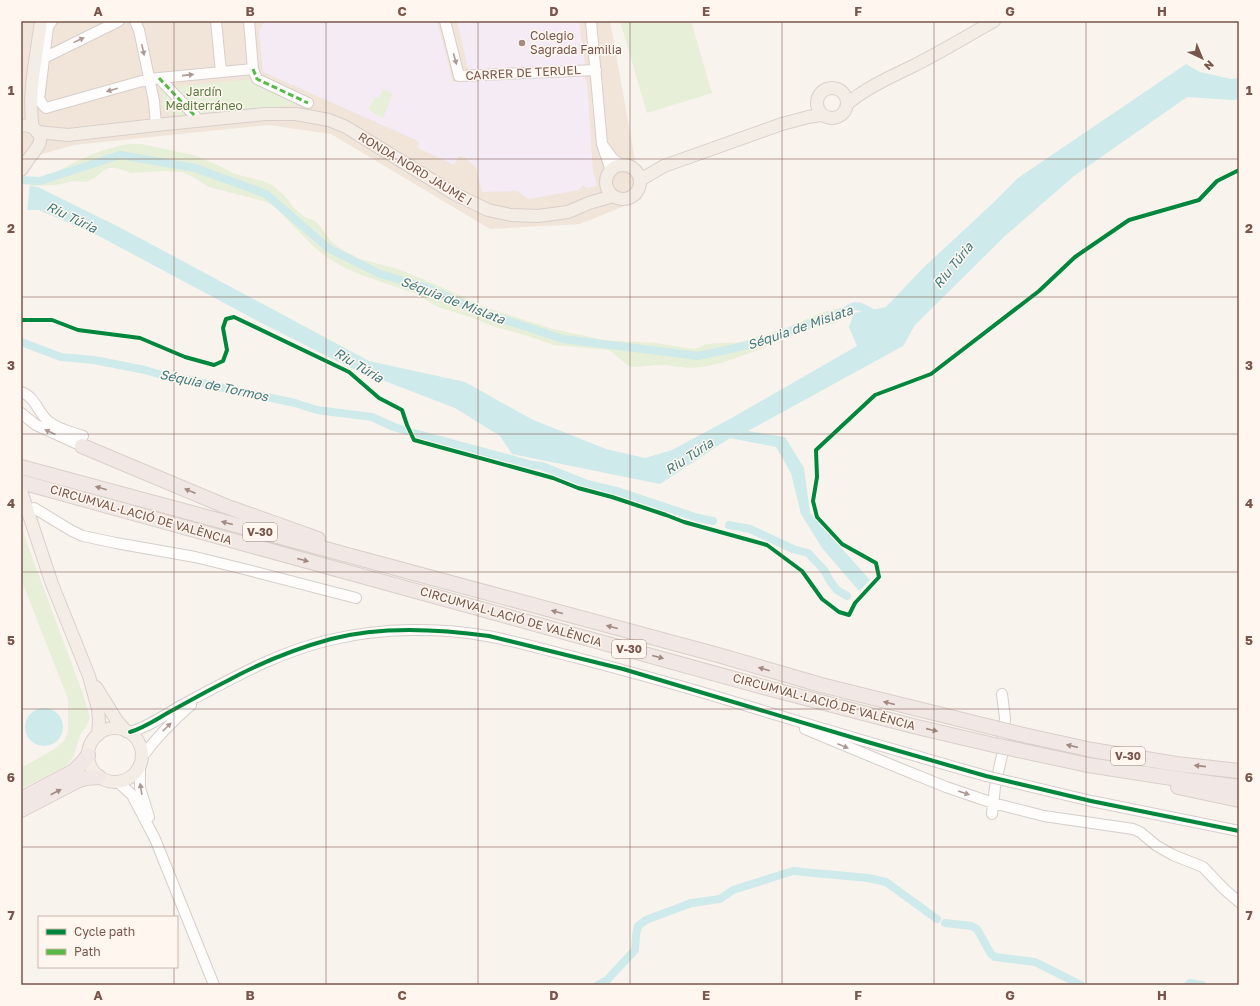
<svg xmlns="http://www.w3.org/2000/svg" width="1260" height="1006" viewBox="0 0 1260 1006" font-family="'Golos Text',sans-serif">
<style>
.residential{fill:#f1e5da}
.education{fill:#f4ebf4}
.green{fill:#e7efd8}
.water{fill:#ceeaea}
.pier{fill:#f8f3ed}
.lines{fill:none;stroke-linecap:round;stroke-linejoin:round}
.canal{stroke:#ceeaea;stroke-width:8}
.minor-casing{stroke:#d7ceca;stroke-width:12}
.major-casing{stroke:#dacfca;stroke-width:14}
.highway-casing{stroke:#dacfca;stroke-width:16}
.minor{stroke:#fefdfc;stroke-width:10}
.major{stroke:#f3ede6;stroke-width:12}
.highway{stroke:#f1e8e5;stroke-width:14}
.minor-bridge-casing{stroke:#d7ceca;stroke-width:12;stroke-linecap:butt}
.highway-bridge-casing{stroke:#dacfca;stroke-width:16;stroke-linecap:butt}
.minor-bridge{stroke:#fefdfc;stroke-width:10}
.highway-bridge{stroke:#f1e8e5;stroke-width:14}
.quiet{stroke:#58b947;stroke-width:3;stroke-dasharray:6 3;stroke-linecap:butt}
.cycleway-casing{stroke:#fff7ef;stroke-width:6}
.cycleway{stroke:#00873e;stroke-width:4}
.oneway{fill:#ae9992}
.oneway2{fill:#a28981}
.grid{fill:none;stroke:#78564b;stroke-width:1;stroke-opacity:0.55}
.poi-dot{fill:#a58d84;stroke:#fff7ef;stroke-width:1.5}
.labels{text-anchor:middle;stroke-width:3;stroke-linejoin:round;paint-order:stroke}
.shield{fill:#fff7ef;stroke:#a0867c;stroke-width:1}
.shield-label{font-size:11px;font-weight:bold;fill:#78564b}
.poi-label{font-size:12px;fill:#78564b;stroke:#fff7ef;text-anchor:start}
.street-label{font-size:12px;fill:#78564b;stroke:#fff7ef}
.park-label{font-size:12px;fill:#577940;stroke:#fff7ef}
.water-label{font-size:13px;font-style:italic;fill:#3e7a7e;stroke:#fff7ef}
.neatline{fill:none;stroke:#78564b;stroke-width:1.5}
.grid-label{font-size:13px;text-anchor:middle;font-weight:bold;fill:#78564b}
</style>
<rect width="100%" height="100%" fill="#f8f3ed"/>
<path class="residential" d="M 21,21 L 610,21 L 642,199 L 580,224 L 490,229 L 331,134 L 268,125 L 74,145 L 21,160 Z"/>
<path class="education" d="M 264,21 L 437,21 L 453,82 L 471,79 L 580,75 L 585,78 L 587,83 L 593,171 L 597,186 L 587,188 L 583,185 L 579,190 L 529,199 L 517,191 L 482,192 L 476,168 L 466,158 L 459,156 L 454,165 L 418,148 L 419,144 L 416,140 L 263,72 L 259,32 Z
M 457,21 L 579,21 L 585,66 L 469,73 Z"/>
<path class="green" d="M 620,21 L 691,21 L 712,93 L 647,113 Z
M 257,79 L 308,103 L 195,116 L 171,115 L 164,108 L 161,90 L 168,87 Z
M 383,89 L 393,94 L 383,118 L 368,110 L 375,97 L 379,98 Z
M 129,144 L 141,144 L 194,155 L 220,166 L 235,174 L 263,181 L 272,185 L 284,195 L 295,209 L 305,217 L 315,221 L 320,226 L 331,241 L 341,249 L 360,259 L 398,269 L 418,277 L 464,297 L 484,307 L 553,329 L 604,340 L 656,343 L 693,349 L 698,348 L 706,344 L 741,342 L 792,326 L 818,314 L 831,310 L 837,309 L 840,310 L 842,312 L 843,315 L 842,318 L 837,322 L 833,324 L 816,327 L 787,337 L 760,349 L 725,362 L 702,367 L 689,368 L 665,365 L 656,365 L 637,367 L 630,367 L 609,350 L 554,345 L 528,336 L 495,327 L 473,318 L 438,307 L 414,293 L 364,276 L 347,269 L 328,258 L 315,248 L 273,205 L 263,201 L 209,187 L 191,176 L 182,172 L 163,171 L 131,173 L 117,168 L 109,168 L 104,170 L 96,177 L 87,182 L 75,181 L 55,185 L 32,186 L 21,184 L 21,178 C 26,178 32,179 37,178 C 49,177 60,170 71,164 C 89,155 109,147 129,144 Z
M 21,527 L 83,694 L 90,718 L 86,727 L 80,735 L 74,756 L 66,766 L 21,789 L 21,768 L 53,750 L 64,741 L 68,732 L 68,699 L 21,579 Z"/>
<path class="water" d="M 1186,64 L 1200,72 L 1231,79 L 1239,78 L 1239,99 L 1233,100 L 1187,97 L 1074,176 L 1005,236 L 915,325 L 903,346 L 748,431 L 785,437 L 804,468 L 810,513 L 870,580 L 859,591 L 822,548 L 801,514 L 791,473 L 776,447 L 730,438 L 660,484 L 512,454 L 500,436 L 455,408 L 353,369 L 269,327 L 97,235 L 39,210 L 21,210 L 21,185 L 38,187 L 121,228 L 369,361 L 465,382 L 531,419 L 606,449 L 645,458 L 672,450 L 728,420 L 857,346 L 849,327 L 854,313 L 886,307 L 922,269 L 993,203 L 1018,178 Z
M25 727a19 19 0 1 1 38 0a19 19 0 1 1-38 0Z"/>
<path class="pier" d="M 21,183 L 30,184 L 27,212 L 21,212 Z"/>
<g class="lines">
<path class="canal" d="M 21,180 L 40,181 L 120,155 L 195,168 L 266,194 L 328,248 L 380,274 L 425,287 L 484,313 L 563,339 L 698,356 L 758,343 L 835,315 L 855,306 L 861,307 L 877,315
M 21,342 L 61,357 L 94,360 L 145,370 L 172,378 L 192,380 L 219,387 L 295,403 L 317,410 L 372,417 L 394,427 L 407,431
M 414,433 L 533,465 L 542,466 L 587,484 L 620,492 L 698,518 L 713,521
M 729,525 L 750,529 L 793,549 L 808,553 L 824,570 L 830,581 L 837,590 L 847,596
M 945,923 L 971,926 L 977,929 L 991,954 L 995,957 L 1035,962 L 1081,985
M 598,985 L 607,980 L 635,950 L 636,935 L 638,926 L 646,920 L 691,903 L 720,899 L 733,890 L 793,871 L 868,878 L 886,882 L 937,919
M 1188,985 L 1190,983 L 1202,985"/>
<g class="minor-casing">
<path id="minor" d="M 52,21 L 48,27 L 39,99 L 43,105 L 46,108 L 149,79 L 253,69
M 135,21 L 139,30 L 154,101 L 156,125
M 216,21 L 221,72
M 249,21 L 253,69 L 257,79 L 308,103
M 445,21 L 459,76 L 596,70
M 591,21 L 602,144
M 44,58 L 119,21
M 159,78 L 195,116
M 611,171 L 602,144 L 612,158 L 621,165
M 21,392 C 36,397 37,412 48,421 C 57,429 72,432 83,436
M 21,413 L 36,425 L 82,446
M 27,510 L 34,508 L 72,531 L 83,536 L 116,543 L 195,557 L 244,569 L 356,598
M 805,729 L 899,768 L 946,787 L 993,803 L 1044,816 L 1133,829 L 1140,832 L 1157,846 L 1173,855 L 1203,867 L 1224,889 L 1239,902
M 130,732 C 149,727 164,715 182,705 C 231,679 279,651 334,639 C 382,628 439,627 487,636 C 516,641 545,650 574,657 C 627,671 679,685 731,701 C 816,727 901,752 986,776
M 142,757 C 157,737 172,721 191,705
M 140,765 L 140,788 L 149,817
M 118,782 L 132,795 L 155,839 L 214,985
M 1011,782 L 1091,801 L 1239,831
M 992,814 L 995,787 L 1002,755 L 1005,718 L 1002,694"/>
</g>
<g class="major-casing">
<path id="major" d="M817 103a15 15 0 1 1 30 0a15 15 0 1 1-30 0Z
M 847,104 C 867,87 891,77 913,66 C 941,52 967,36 994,21
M 21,126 C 26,125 32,126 36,130 C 46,140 36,149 30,157 C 27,161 24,166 21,170
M 33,128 C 27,95 37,54 41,21
M 37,132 L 68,135 L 156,125 L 265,114 L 296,114 L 329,120 L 346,127 L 453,193 L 488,210 L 511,215 L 538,216 L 568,212 L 589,203 L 613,196
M606 182a17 17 0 1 1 34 0a17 17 0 1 1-34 0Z
M 640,180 L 664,166 L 782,124 L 808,117 L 822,115
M 21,491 L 52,584 L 89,676 L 98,709 L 99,721 L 98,735
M 96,687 L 117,721 L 126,731
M88 755a27 27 0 1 1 54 0a27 27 0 1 1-54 0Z"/>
</g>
<g class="highway-casing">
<path id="highway" d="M 82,446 L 225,506 L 318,539
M 21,467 L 718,655 L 821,685 L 995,728
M 21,482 L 767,688 L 917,727 L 994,745
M 1019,734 L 1092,750 L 1176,764 L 1239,771
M 1018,750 L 1088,765 L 1172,778 L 1239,787
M 1178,787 L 1239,800
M 21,799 L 74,771 L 84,761 L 88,755
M 21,810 L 79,780 L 86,778 L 99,777"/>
</g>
<use href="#minor" class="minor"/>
<use href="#major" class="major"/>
<use href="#highway" class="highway"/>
<g class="minor-bridge-casing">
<path id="minor-bridge" d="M 986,776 L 1011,782"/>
</g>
<g class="highway-bridge-casing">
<path id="highway-bridge" d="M 995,728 L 1019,734
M 994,745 L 1018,750"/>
</g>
<use href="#minor-bridge" class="minor-bridge"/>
<use href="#highway-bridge" class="highway-bridge"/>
<path class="quiet" d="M 253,69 L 257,79 L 308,103
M 159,78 L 195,116"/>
<g class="cycleway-casing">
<path id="cycleway" d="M 21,320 L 52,320 L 78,330 L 140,338 L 185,357 L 214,365 L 223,361 L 227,350 L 223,328 L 226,319 L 234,317 L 349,372 L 379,398 L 402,410 L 407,425 L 414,440 L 553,478 L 578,488 L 612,497 L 666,515 L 684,522 L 767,545 L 802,571 L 822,599 L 839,612 L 849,615 L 855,603 L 879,577 L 876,563 L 842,544 L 817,517 L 813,501 L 817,477 L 816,450 L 875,395 L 931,374 L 1039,291 L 1075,257 L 1129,220 L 1199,200 L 1217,181 L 1239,170
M 130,732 C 146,727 158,718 173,710 C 191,700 209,690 227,681 C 260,663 294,649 331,639 C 380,626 439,629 489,636 L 623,669 L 871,743 L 986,776 L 1091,801 L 1239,831"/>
</g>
<use href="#cycleway" class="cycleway"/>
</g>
<defs><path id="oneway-solid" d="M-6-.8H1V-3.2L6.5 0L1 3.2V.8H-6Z"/></defs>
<g class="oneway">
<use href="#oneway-solid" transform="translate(79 40) rotate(-26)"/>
<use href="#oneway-solid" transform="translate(143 50) rotate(78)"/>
<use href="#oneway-solid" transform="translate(455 59) rotate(75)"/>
<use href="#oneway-solid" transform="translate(188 75) rotate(-6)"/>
<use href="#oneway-solid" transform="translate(112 90) rotate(164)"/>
<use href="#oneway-solid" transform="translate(50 432) rotate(-155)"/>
<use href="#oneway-solid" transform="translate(167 727) rotate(-45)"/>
<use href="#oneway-solid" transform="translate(843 746) rotate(22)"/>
<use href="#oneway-solid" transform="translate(141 789) rotate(-99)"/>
<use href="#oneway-solid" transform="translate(964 793) rotate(19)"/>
</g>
<g class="oneway2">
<use href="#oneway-solid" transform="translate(101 488) rotate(-164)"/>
<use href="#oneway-solid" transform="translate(190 491) rotate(-158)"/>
<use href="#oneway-solid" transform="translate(227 523) rotate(-165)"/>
<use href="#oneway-solid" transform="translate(303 560) rotate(15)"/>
<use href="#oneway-solid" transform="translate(557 612) rotate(-165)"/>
<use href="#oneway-solid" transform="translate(612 627) rotate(-165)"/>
<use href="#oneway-solid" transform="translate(658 657) rotate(15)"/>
<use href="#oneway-solid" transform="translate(764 669) rotate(-164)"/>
<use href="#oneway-solid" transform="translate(889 703) rotate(-166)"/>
<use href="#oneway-solid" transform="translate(932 730) rotate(13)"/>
<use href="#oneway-solid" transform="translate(1072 746) rotate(-167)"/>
<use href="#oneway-solid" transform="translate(1200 766) rotate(-174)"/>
<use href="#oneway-solid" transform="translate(56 792) rotate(-27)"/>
</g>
<path class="grid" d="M 174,21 L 174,917M 326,21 L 326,985M 478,21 L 478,985M 630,21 L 630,985M 782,21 L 782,985M 934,21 L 934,985M 1086,21 L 1086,985M 21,159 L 1239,159M 21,297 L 1239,297M 21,434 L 1239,434M 21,572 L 1239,572M 21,709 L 1239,709M 21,847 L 1239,847M 174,967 L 174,985"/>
<circle class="poi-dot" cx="522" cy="43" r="4"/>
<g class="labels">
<g class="shield">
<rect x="243" y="523" width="34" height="18" rx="3"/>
<rect x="612" y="640" width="34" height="18" rx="3"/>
<rect x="1111" y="747" width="34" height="18" rx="3"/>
</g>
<g class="shield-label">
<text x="260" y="536">V-30</text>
<text x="629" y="653">V-30</text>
<text x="1128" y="760">V-30</text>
</g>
<g class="poi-label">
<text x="530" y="40">Colegio<tspan x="530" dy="14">Sagrada Familia</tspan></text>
</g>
<g class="street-label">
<text transform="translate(523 73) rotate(-3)" y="4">CARRER DE TERUEL</text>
<text transform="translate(415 169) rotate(31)" y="4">RONDA NORD JAUME I</text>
<text transform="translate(141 515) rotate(16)" y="4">CIRCUMVAL·LACIÓ DE VALÈNCIA</text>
<text transform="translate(511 617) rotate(16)" y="4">CIRCUMVAL·LACIÓ DE VALÈNCIA</text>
<text transform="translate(824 702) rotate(15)" y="4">CIRCUMVAL·LACIÓ DE VALÈNCIA</text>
</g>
<g class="park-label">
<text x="204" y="96">Jardín<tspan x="204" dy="14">Mediterráneo</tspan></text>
</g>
<g class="water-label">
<text transform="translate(72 217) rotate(26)" y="5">Riu Túria</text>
<text transform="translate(953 265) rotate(-51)" y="5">Riu Túria</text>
<text transform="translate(453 300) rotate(21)" y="5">Séquia de Mislata</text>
<text transform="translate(800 327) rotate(-19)" y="5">Séquia de Mislata</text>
<text transform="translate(359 365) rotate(31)" y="5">Riu Túria</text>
<text transform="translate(214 385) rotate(12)" y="5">Séquia de Tormos</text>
<text transform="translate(689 456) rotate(-33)" y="5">Riu Túria</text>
</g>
</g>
<rect width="1260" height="1006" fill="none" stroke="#fff7ef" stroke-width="44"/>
<rect x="38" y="916" width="140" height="52" fill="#fff7ef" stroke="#c9b7ad"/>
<rect x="46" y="929" width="20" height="6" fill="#00873e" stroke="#c9b7ad"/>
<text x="74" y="936" font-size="12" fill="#78564b">Cycle path</text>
<rect x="46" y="949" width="20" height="6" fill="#58b947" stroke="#c9b7ad"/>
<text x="74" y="956" font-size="12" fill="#78564b">Path</text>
<g transform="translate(1202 58) rotate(136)" stroke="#fff7ef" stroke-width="3" paint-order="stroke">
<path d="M0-3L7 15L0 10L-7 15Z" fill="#78564b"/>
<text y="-6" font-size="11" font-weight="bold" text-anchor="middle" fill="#78564b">N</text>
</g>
<rect x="22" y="22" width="1216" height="962" class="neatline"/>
<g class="grid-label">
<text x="98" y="16">A</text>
<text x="250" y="16">B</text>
<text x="402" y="16">C</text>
<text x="554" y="16">D</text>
<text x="706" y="16">E</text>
<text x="858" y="16">F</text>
<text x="1010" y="16">G</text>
<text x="1162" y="16">H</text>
<text x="11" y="95">1</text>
<text x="1249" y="95">1</text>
<text x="11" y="233">2</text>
<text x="1249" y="233">2</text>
<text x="11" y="370">3</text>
<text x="1249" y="370">3</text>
<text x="11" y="508">4</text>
<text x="1249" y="508">4</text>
<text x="11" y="645">5</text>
<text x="1249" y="645">5</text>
<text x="11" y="782">6</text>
<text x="1249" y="782">6</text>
<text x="11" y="920">7</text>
<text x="1249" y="920">7</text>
<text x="98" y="1000">A</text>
<text x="250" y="1000">B</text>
<text x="402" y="1000">C</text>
<text x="554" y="1000">D</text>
<text x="706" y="1000">E</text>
<text x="858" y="1000">F</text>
<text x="1010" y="1000">G</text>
<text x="1162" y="1000">H</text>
</g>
</svg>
